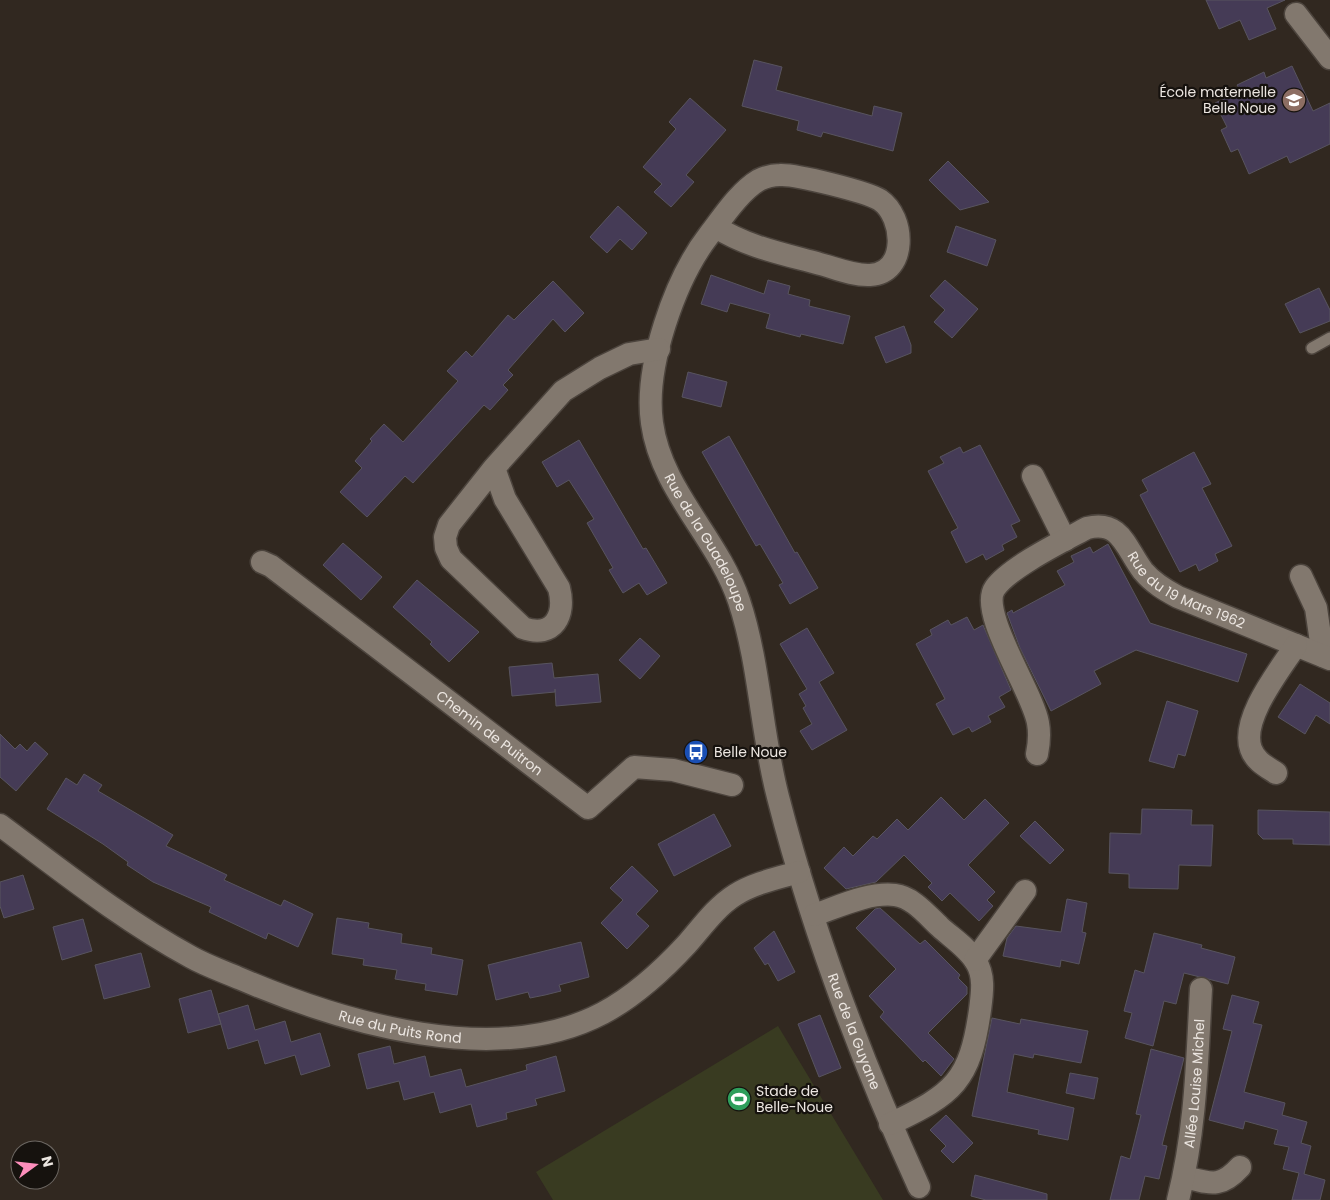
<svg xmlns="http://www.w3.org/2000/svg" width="1330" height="1200" viewBox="0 0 1330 1200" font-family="Poppins,sans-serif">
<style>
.green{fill:#393b21}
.building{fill:#453b56;stroke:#58545f}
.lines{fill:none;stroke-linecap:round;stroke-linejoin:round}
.service-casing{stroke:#4c443d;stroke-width:14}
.minor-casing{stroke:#4c443d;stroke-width:25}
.service{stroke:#82786e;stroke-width:11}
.minor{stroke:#82786e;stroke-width:22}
.labels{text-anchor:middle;stroke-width:4.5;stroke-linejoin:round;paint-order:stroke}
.poi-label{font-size:14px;fill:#ece6e1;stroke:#16120e;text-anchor:start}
.street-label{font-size:14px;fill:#ece6e1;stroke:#16120e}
</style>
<rect width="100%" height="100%" fill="#312820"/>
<path class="green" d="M 778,1026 L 883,1200 L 553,1200 L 536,1172 Z"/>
<path class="building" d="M 1206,0 L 1285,0 L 1267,8 L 1276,29 L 1249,40 L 1240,20 L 1219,29 Z
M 754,60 L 782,67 L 776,90 L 872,116 L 874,106 L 902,113 L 893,151 L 823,132 L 821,137 L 797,130 L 799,121 L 742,106 Z
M 1292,66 L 1313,111 L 1330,103 L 1330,144 L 1290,163 L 1287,156 L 1249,174 L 1238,149 L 1231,152 L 1221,130 L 1227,127 L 1215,103 L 1241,91 L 1237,85 L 1264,72 L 1266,78 Z
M 690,98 L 726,130 L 686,175 L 694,182 L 671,207 L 654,192 L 662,184 L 643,167 L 676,129 L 669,122 Z
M 948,161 L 989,202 L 960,210 L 940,191 L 929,180 Z
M 618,206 L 647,233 L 632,250 L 620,239 L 607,253 L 590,237 Z
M 956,226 L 996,240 L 987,266 L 947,252 Z
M 711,275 L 764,294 L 768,280 L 790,286 L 788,294 L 810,300 L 809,306 L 850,316 L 843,344 L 801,334 L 800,337 L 766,328 L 770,314 L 730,303 L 727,312 L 701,304 Z
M 945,280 L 978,309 L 952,338 L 934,322 L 945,310 L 930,296 Z
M 553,281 L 584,313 L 565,332 L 553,319 L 508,370 L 513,375 L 503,385 L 508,390 L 490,410 L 484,405 L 413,483 L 405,476 L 367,517 L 340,492 L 362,468 L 355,461 L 372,441 L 370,439 L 384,424 L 403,442 L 458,381 L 447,371 L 466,351 L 472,357 L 508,315 L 514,320 Z
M 1319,288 L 1330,310 L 1330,321 L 1300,333 L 1285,304 Z
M 904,326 L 911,345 L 911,353 L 886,363 L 875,337 Z
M 688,372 L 727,382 L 721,407 L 682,397 Z
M 729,436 L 795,553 L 797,552 L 818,588 L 790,604 L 779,585 L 783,583 L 760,544 L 756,546 L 702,452 Z
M 579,440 L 643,549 L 646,548 L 667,583 L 647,595 L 639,583 L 623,593 L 609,570 L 613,568 L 587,523 L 594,519 L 569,480 L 557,487 L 542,462 Z
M 980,445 L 1020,521 L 1011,525 L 1017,537 L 1002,545 L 1004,550 L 986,560 L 983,554 L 966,563 L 951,532 L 958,528 L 928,471 L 944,463 L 940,457 L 960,447 L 963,453 Z
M 1194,452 L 1211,484 L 1202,488 L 1232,546 L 1215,554 L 1218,561 L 1199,571 L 1196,564 L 1180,572 L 1140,495 L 1148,491 L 1142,480 Z
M 343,543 L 382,577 L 361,600 L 323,565 Z
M 1108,544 L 1150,623 L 1247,654 L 1238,682 L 1136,650 L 1094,671 L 1101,684 L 1051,711 L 1020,648 L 1007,613 L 1012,610 L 1013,613 L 1065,585 L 1057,571 L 1074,562 L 1071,556 L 1090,547 L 1093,553 Z
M 417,580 L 479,632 L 449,662 L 430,644 L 432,642 L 393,607 Z
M 967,617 L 974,630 L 983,625 L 1011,690 L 999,697 L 1005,707 L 988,716 L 991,722 L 972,732 L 969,727 L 953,735 L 936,704 L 945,699 L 916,644 L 932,635 L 930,630 L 948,620 L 951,625 Z
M 807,628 L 834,673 L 819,682 L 847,730 L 812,750 L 800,731 L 812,724 L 803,708 L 806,706 L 799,694 L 807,689 L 780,644 Z
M 640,638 L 660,656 L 640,679 L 619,660 Z
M 552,663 L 554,678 L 598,674 L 601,702 L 556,706 L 555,689 L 555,692 L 512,696 L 509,667 Z
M 1300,684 L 1330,703 L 1330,724 L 1316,715 L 1305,734 L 1278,717 Z
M 1167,701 L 1198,711 L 1185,756 L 1178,754 L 1174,768 L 1149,761 Z
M 0,734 L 15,749 L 20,744 L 27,751 L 35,742 L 48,754 L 16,791 L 0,777 Z
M 84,774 L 102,785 L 98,791 L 173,835 L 166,846 L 227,875 L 224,880 L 281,906 L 284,900 L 313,914 L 298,947 L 268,933 L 266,939 L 209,912 L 211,907 L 153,882 L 127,865 L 128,862 L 103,844 L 47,809 L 66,778 L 77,785 Z
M 941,797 L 964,820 L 985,799 L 1009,823 L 968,865 L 995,892 L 987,900 L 993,906 L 979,921 L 950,893 L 942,901 L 928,887 L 932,883 L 904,855 L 876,882 L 846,889 L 824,868 L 844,847 L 853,856 L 873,836 L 877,839 L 897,819 L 908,830 Z
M 1142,809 L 1192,810 L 1191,825 L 1213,825 L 1211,866 L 1179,865 L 1178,889 L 1129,888 L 1129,874 L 1109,873 L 1110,833 L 1141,834 Z
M 1258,810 L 1330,812 L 1330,845 L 1293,844 L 1293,839 L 1263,839 L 1258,834 Z
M 714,814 L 731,846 L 674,876 L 658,844 Z
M 1035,821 L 1064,850 L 1050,864 L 1020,836 Z
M 632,866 L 658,891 L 636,914 L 649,926 L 627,949 L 601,923 L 623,900 L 610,888 Z
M 23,875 L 34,909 L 4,918 L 0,906 L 0,882 Z
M 1067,899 L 1087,903 L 1082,932 L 1086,933 L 1079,964 L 1061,960 L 1060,967 L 1003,956 L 1007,938 L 1016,926 L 1061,932 Z
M 880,908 L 920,944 L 925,940 L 960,975 L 958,978 L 967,987 L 967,994 L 928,1033 L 954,1059 L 941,1076 L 925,1060 L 923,1062 L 880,1017 L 884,1012 L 869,996 L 896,969 L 856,928 L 875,909 Z
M 337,918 L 369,923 L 368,928 L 402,934 L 401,943 L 432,948 L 431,954 L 463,960 L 457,995 L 425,990 L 426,984 L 395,979 L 397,970 L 363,965 L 364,959 L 332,954 Z
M 83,919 L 92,951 L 62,960 L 53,927 Z
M 774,931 L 795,972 L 778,981 L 768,963 L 765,965 L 754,948 Z
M 1154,933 L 1202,945 L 1201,948 L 1235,957 L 1228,984 L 1184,973 L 1176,1004 L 1164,1001 L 1153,1046 L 1125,1038 L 1132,1013 L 1124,1011 L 1135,970 L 1144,973 Z
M 581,942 L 589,977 L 559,985 L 561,991 L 545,995 L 530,998 L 528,992 L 496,1000 L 488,965 Z
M 141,953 L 150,987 L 104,999 L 95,965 Z
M 211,990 L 221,1024 L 188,1033 L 179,999 Z
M 1232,995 L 1259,1002 L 1253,1023 L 1262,1025 L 1244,1092 L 1285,1103 L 1282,1115 L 1307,1122 L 1301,1143 L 1311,1146 L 1304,1174 L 1325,1180 L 1320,1200 L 1292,1200 L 1299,1173 L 1283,1169 L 1289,1147 L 1274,1144 L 1278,1130 L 1245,1121 L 1243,1129 L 1209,1120 L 1232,1031 L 1223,1029 Z
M 248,1005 L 255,1030 L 285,1021 L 291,1042 L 320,1033 L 330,1066 L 301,1075 L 295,1055 L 265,1064 L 258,1040 L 228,1049 L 218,1014 Z
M 820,1015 L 841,1068 L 819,1077 L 798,1024 Z
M 992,1018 L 1020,1024 L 1021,1019 L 1088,1031 L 1081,1063 L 1034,1054 L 1033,1058 L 1014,1054 L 1007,1092 L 1074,1108 L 1068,1140 L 1038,1134 L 1039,1130 L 972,1116 Z
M 390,1046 L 394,1064 L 425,1056 L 430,1077 L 461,1069 L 466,1087 L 527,1070 L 526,1065 L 556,1056 L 565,1091 L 535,1099 L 537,1105 L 506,1113 L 507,1119 L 477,1127 L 471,1104 L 440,1113 L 434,1092 L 404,1100 L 399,1081 L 367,1089 L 358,1054 Z
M 1151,1049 L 1184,1058 L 1162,1145 L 1167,1146 L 1159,1179 L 1145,1176 L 1139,1200 L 1110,1200 L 1121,1156 L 1130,1159 L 1141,1115 L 1136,1114 Z
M 1070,1073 L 1098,1078 L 1094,1099 L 1066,1093 Z
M 946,1115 L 973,1143 L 953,1163 L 941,1151 L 946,1146 L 930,1130 Z
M 975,1175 L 1047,1194 L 1047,1200 L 986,1200 L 971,1196 Z"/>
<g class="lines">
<g class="service-casing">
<path id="service" d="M 1312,348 L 1330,338"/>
</g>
<g class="minor-casing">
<g id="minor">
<path d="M 1296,14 L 1330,58"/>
<path id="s1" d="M 716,227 C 747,247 784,254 820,264 C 835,268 854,276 870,275 C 908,273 905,217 880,200 C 867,192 796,174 780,175 C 773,175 765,177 759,180 C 739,192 723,217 709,235 C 675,279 644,367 652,423 C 661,490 718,538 739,601 C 760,664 761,733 778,797 C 812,930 862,1062 919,1187"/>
<path d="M 494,468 L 505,499 L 559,588 C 566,615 554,639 523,628 L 451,559 L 446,548 L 445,537 L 449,525 L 494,468 L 563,391 L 600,368 L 629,354 L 659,349"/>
<path d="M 1033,476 L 1065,540"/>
<path id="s2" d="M 262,562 L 271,566 L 588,808 L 634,767 L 673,770 L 732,785"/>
<path d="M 1301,576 L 1316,608 L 1323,656"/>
<path id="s3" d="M 1037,754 C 1039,744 1040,734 1038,723 C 1033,692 978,612 995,588 C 1010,567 1063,541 1087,528 C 1121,519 1126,549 1143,571 C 1153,583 1165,590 1178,597 L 1330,659"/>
<path d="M 1276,773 C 1267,767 1255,761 1251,749 C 1240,719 1280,670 1296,645"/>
<path id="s4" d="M 0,825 C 62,871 123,920 191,957 C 207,966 225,972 241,979 C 344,1023 497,1069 603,1013 C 635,996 663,970 687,944 C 702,927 716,907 735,895 C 754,883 778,878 799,872"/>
<path d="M 814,915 C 838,907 868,892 895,895 C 913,897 928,916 940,927 C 952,938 968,948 976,962 C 985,976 982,994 980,1010 C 970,1081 954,1094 890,1124"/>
<path d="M 975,960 L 1025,891"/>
<path d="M 1184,1177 C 1210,1183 1220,1189 1240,1167"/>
<path id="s5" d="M 1178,1200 C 1196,1129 1197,1062 1201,989"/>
</g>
</g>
<use href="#service" class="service"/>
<use href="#minor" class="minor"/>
</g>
<defs>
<g id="school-disc" transform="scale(1.25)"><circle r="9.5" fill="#8d6e63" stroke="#16120e"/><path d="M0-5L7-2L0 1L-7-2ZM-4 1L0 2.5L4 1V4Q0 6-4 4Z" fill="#fff"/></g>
<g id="bus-disc" transform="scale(1.25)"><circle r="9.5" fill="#1a4fb4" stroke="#16120e"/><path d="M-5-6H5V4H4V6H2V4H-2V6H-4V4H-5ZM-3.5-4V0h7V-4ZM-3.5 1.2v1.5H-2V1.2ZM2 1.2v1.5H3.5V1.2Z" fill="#fff"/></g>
<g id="stadium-disc" transform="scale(1.25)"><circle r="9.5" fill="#2e9e5b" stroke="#16120e"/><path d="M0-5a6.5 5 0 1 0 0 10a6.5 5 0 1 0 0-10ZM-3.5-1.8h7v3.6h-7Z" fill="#fff"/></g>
</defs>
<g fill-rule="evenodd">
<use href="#school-disc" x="1294" y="100"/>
<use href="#bus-disc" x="696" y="752"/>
<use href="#stadium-disc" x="739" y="1099"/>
</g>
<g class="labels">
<g class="poi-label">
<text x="1276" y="97" text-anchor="end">École maternelle<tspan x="1276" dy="16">Belle Noue</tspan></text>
<text x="714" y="757">Belle Noue</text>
<text x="756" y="1096">Stade de<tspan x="756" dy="16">Belle-Noue</tspan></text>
</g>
<g class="street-label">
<text dy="5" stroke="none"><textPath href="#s1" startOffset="791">Rue de la Guadeloupe</textPath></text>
<text dy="5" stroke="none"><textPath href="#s3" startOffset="411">Rue du 19 Mars 1962</textPath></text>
<text dy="5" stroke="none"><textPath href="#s2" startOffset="285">Chemin de Puitron</textPath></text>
<text dy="5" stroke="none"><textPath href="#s4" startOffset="454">Rue du Puits Rond</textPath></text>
<text dy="5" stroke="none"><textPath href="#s1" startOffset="1305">Rue de la Guyane</textPath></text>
<text dy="5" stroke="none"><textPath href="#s5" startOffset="118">Allée Louise Michel</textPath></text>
</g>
</g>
<g transform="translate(35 1165) rotate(75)"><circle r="24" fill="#16120e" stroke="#6c6762"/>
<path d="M0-4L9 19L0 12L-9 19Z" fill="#fe8ebc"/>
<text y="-8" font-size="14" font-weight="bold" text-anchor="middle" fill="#ece6e1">N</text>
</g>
</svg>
